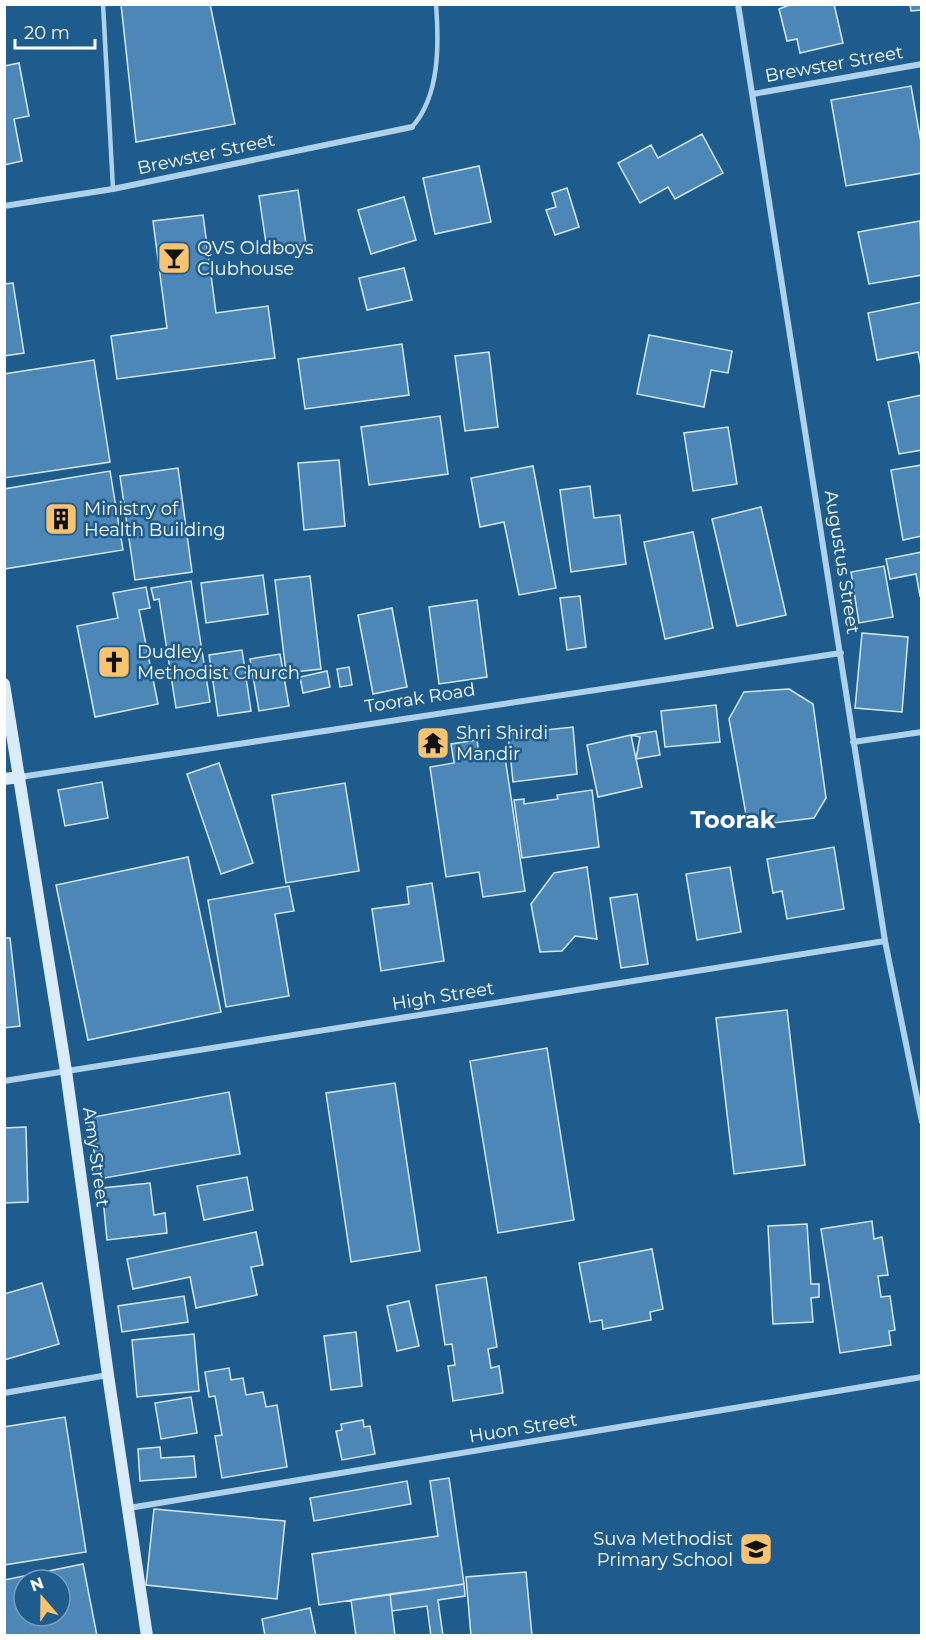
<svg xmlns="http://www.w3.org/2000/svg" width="926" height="1640" viewBox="0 0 926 1640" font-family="Montserrat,sans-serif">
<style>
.building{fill:#4c87b8;stroke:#d4e9f9;stroke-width:1.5;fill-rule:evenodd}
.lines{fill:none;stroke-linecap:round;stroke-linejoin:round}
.service{stroke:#aed1ec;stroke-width:4.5}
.minor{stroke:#aed1ec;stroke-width:6}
.secondary{stroke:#daebf9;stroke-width:12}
.labels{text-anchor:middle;stroke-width:5;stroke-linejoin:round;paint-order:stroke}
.street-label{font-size:18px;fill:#fff;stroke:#1f5c8e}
.poi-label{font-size:18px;fill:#fff;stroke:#1f5c8e;text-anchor:start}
.district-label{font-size:24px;font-weight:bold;fill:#fff;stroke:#1f5c8e}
</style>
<rect width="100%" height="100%" fill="#1f5c8e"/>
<path class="building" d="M 121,4 L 210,4 L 235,124 L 136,142 Z
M 792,4 L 834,4 L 843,43 L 800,53 L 797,39 L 787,41 L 779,9 Z
M 910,4 L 922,4 L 922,10 L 911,11 Z
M 19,63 L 29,116 L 14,119 L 22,161 L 4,165 L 4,66 Z
M 911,86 L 922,148 L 922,173 L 846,186 L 831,100 Z
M 702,134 L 723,173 L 675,199 L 668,187 L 640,203 L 618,163 L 651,145 L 658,158 Z
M 479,166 L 491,222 L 435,234 L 423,178 Z
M 567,188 L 579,227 L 555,235 L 546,210 L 556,207 L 552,193 Z
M 298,190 L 306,244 L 267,250 L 259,196 Z
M 404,197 L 416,240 L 371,254 L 358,210 Z
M 203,215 L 216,313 L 268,306 L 275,358 L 117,379 L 111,336 L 167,328 L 153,221 Z
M 920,221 L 922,275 L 869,284 L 858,232 Z
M 404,268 L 412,300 L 367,310 L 359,278 Z
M 13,283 L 24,353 L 4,356 L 4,284 Z
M 922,302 L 922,371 L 918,352 L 877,360 L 868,313 Z
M 649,335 L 732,351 L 728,373 L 711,370 L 704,407 L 637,394 Z
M 402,344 L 409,395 L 305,409 L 298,359 Z
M 489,352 L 498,427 L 465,431 L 455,356 Z
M 94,360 L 110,462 L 4,478 L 4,374 Z
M 922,395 L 922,450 L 899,454 L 888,402 Z
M 440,416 L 448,474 L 369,485 L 361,427 Z
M 728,427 L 737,484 L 693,491 L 684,433 Z
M 339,460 L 345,526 L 304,530 L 298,463 Z
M 922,465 L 922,536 L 903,540 L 891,470 Z
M 533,466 L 556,588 L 519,595 L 504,522 L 480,527 L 471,478 Z
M 178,468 L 192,572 L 135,580 L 120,476 Z
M 110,471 L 123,550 L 4,569 L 4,489 Z
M 590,486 L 594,518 L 620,515 L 626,564 L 571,572 L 560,490 Z
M 761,507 L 786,615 L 737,626 L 712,519 Z
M 693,532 L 713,628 L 665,639 L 644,542 Z
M 922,552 L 922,595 L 920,596 L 916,574 L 890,579 L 886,559 Z
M 884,566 L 893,617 L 859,623 L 851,572 Z
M 263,575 L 268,614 L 206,623 L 201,583 Z
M 310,576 L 321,669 L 286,673 L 275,580 Z
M 191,581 L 210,702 L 176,708 L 159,599 L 154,600 L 151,588 Z
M 146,587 L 150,608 L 139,610 L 158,704 L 95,717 L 77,626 L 118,618 L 113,593 Z
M 580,596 L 586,647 L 567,650 L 560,598 Z
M 477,600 L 487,677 L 439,684 L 429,607 Z
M 392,608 L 407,687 L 373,694 L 358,615 Z
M 862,633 L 908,637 L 902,712 L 855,708 Z
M 242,650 L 251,711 L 218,716 L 209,655 Z
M 280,654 L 289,706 L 259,711 L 250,659 Z
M 349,667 L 352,685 L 340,687 L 337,669 Z
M 327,671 L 330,687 L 303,693 L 300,677 Z
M 789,689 L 813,704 L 826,798 L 814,818 L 748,826 L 729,719 L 744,692 Z
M 716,705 L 720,742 L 665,747 L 661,711 Z
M 573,727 L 577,774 L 513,782 L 508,734 Z
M 656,731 L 660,755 L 636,759 L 640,737 L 631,735 Z
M 631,735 L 642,787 L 598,797 L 587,745 Z
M 477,740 L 480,761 L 505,757 L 525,891 L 483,897 L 479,872 L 446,877 L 430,767 L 454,763 L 451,744 Z
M 219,763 L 253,863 L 221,874 L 187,774 Z
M 102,782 L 108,818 L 65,826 L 58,790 Z
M 345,783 L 359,871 L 286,883 L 272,795 Z
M 592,790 L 599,847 L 522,858 L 514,800 L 524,799 L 524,804 L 558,799 L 557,795 Z
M 834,847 L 844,909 L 787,919 L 782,891 L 773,893 L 767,859 Z
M 188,857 L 221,1012 L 88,1040 L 56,885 Z
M 587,867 L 597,939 L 575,936 L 562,951 L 540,952 L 531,904 L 554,873 Z
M 730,867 L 741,932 L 697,940 L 686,874 Z
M 432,883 L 444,961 L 381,971 L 372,909 L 409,904 L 407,887 Z
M 289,886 L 294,911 L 275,914 L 289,996 L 226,1007 L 208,900 Z
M 637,894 L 648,964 L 621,968 L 610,898 Z
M 4,938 L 10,938 L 20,1026 L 4,1028 Z
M 787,1010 L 805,1165 L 734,1174 L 716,1018 Z
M 547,1048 L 574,1220 L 498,1233 L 470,1061 Z
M 395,1083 L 420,1251 L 351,1262 L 326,1093 Z
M 229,1092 L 240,1154 L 99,1179 L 88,1118 Z
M 26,1127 L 28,1202 L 4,1203 L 4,1128 Z
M 247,1177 L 253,1210 L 204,1220 L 197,1186 Z
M 150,1183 L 154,1215 L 165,1213 L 167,1233 L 107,1240 L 102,1188 Z
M 872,1221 L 874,1239 L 882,1237 L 888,1275 L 878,1276 L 881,1297 L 890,1296 L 895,1330 L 889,1331 L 891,1345 L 840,1353 L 821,1229 Z
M 807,1224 L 811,1284 L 819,1284 L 819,1297 L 811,1298 L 813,1322 L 773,1324 L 768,1226 Z
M 256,1232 L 263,1265 L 251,1267 L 257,1295 L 196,1308 L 190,1277 L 133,1289 L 127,1259 Z
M 652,1249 L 663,1309 L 650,1312 L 651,1320 L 603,1329 L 602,1320 L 590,1322 L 579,1263 Z
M 486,1277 L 497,1347 L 488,1349 L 491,1368 L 499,1366 L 503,1393 L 453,1401 L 448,1366 L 455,1365 L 452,1344 L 445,1345 L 436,1285 Z
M 42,1283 L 59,1344 L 4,1360 L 4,1294 Z
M 184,1296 L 188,1322 L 122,1332 L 118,1306 Z
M 409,1301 L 419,1346 L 397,1351 L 387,1306 Z
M 356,1332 L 362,1386 L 331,1390 L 324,1336 Z
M 194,1334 L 199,1391 L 137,1397 L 132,1340 Z
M 229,1368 L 231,1380 L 243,1378 L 246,1395 L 263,1392 L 266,1407 L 277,1405 L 287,1467 L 222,1478 L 215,1436 L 222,1435 L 215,1396 L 209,1397 L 205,1372 Z
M 191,1397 L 197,1433 L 161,1439 L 155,1403 Z
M 65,1417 L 86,1552 L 4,1565 L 4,1427 Z
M 363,1420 L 364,1427 L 370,1426 L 375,1454 L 342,1460 L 336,1431 L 342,1430 L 341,1424 Z
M 160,1447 L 161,1458 L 194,1456 L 196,1477 L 140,1481 L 138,1449 Z
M 449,1478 L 464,1584 L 319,1605 L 312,1554 L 438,1536 L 430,1481 Z
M 407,1481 L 411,1504 L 314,1521 L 310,1498 Z
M 154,1509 L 285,1521 L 277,1599 L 146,1585 Z
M 83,1564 L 97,1636 L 4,1636 L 4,1580 ZM 24,1580 L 60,1580 L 60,1616 L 24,1616 Z
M 526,1572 L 532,1636 L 471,1636 L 466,1577 Z
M 464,1584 L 465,1596 L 438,1600 L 443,1636 L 431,1636 L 427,1606 L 392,1611 L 390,1594 Z
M 390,1594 L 395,1636 L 356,1636 L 351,1600 Z
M 310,1608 L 316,1636 L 265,1636 L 262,1619 Z"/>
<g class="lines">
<path class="service" d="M 103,4 L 113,189
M 412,127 C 440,96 439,44 436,4"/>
<path class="minor" d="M 738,4 L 885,941 L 922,1122
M 753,94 L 922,64
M 4,206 L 113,189 L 412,127
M 853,742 L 922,732
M 20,777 L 841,653
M 4,1081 L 885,941
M 4,1393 L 108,1375
M 129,1508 L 922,1377"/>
<path class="secondary" d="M 4,684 L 66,1071 L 108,1375 L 147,1636
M 4,779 L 20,777"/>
</g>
<defs>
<g id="bar-square" transform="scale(1.725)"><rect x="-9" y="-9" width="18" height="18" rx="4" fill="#fac36f" stroke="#1f5c8e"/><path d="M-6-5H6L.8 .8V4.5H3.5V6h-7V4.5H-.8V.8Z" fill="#111"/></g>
<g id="building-square" transform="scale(1.725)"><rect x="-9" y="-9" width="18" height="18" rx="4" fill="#fac36f" stroke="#1f5c8e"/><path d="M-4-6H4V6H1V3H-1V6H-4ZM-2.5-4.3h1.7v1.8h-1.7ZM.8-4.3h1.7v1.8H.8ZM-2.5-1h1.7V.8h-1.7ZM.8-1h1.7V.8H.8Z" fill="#111"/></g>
<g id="church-square" transform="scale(1.725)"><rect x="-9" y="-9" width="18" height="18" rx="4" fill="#fac36f" stroke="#1f5c8e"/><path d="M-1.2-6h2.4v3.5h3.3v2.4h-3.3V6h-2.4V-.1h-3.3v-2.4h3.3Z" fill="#111"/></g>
<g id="temple-square" transform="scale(1.725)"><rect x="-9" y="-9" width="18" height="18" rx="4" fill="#fac36f" stroke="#1f5c8e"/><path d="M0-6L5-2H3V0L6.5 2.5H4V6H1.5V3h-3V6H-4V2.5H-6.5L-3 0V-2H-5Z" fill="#111"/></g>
<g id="school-square" transform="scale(1.725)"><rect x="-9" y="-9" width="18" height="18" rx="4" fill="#fac36f" stroke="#1f5c8e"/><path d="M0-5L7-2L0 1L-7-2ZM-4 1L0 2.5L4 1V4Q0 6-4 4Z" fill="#111"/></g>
</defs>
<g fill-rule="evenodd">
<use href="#bar-square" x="174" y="258"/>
<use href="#building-square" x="61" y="519"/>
<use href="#church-square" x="114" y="662"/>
<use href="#temple-square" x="433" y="743"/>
<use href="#school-square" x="756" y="1549"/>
</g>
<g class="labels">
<g class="street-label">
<text transform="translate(834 64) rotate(-10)" y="6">Brewster Street</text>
<text transform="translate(206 154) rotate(-12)" y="6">Brewster Street</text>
<text transform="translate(842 562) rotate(81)" y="6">Augustus Street</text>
<text transform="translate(420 698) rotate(-9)" y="6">Toorak Road</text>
<text transform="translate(443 996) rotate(-9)" y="6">High Street</text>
<text transform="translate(96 1157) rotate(82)" y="6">Amy Street</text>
<text transform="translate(523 1428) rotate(-9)" y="6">Huon Street</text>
</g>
<g class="poi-label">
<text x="197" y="254">QVS Oldboys<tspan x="197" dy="21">Clubhouse</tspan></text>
<text x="84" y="515">Ministry of<tspan x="84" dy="21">Health Building</tspan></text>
<text x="137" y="658">Dudley<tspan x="137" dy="21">Methodist Church</tspan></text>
<text x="456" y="739">Shri Shirdi<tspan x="456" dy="21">Mandir</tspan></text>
<text x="733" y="1545" text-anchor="end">Suva Methodist<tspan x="733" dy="21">Primary School</tspan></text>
</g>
<g class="district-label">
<text x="733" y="828">Toorak</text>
</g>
</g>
<rect width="926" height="1640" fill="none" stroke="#ffffff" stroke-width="12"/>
<g transform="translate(42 1598) rotate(340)"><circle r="28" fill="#1f5c8e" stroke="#799dbb" stroke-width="1.5"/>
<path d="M0-4.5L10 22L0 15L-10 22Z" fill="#fac36f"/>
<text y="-9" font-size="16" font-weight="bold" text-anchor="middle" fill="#ffffff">N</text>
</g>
<path d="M15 39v9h80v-9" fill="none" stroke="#ffffff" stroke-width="3"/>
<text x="24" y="39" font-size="18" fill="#ffffff" stroke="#1f5c8e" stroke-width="4.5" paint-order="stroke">20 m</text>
</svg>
